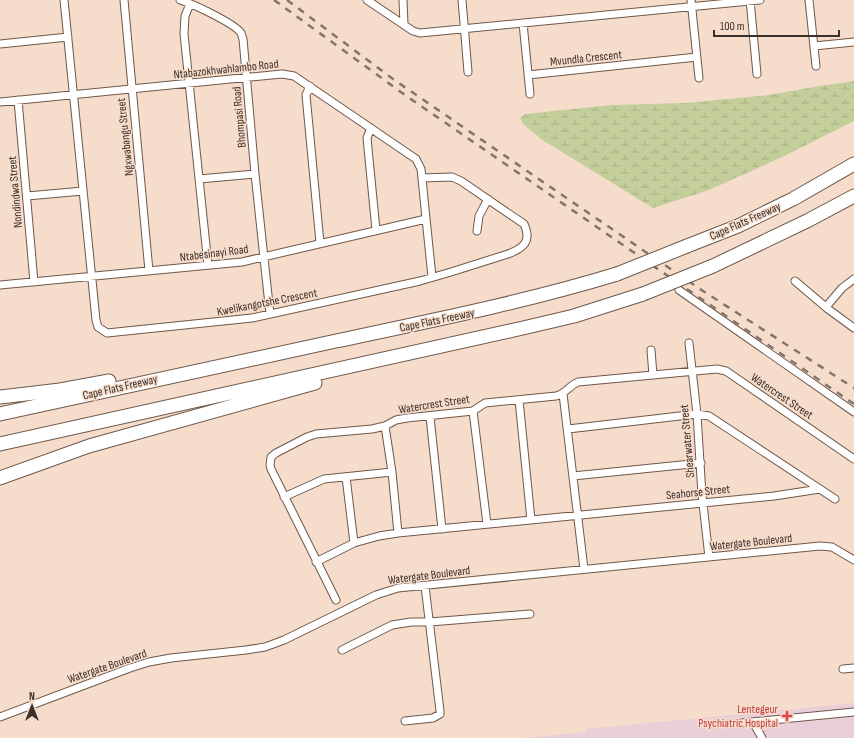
<svg xmlns="http://www.w3.org/2000/svg" width="854" height="738" viewBox="0 0 854 738" font-family="'Sofia Sans Condensed',sans-serif">
<style>
.medical{fill:#e9d0d8}
.wetland{fill:url(#wetland-marsh)}
.lines{fill:none;stroke-linecap:round;stroke-linejoin:round}
.minor-casing{stroke:#6e584a;stroke-width:9}
.motorway-casing{stroke:#6e584a;stroke-width:15}
.minor{stroke:#fff;stroke-width:7}
.motorway{stroke:#fff;stroke-width:13}
.rail{stroke:#847469;stroke-width:2.5;stroke-dasharray:7 7;stroke-linecap:butt}
.motorway-bridge-casing{stroke:#6e584a;stroke-width:15;stroke-linecap:butt}
.motorway-bridge{stroke:#fff;stroke-width:13}
.health-dot{fill:#e0444e;stroke:#f6dccb;stroke-width:1.5}
.labels{text-anchor:middle;stroke-width:3;stroke-linejoin:round;paint-order:stroke}
.street-label{font-size:12px;fill:#3a302a;stroke:#f6dccb}
.health-label{font-size:12px;fill:#be3a42;stroke:#f6dccb;text-anchor:end}
</style>
<defs>
<pattern id="wetland-marsh" width="20" height="14" patternUnits="userSpaceOnUse"><rect width="20" height="14" fill="#c4ce9a"/><path d="M1 5h8M5 5V1M11 12h8M15 12V8" fill="none" stroke="#a9b185"/></pattern>
</defs>
<rect width="100%" height="100%" fill="#f6dccb"/>
<path class="medical" d="M 854,703 L 854,738 L 523,738 L 586,732 L 586,729 Z"/>
<path class="wetland" d="M 854,81 L 854,121 L 780,158 L 709,190 L 653,208 L 541,139 L 523,124 L 520,118 L 525,114 L 611,105 L 687,103 L 769,95 L 814,87 Z"/>
<g class="lines">
<g class="minor-casing">
<path id="minor" d="M 64,0 L 96,320 L 98,327 L 107,333 L 252,318 L 420,281 L 451,272 L 508,254 C 524,248 532,241 524,224 L 461,181 L 452,177 L 422,178
M 124,0 L 149,271
M 180,0 C 193,4 234,23 241,33 C 242,35 242,37 243,39 L 255,174 L 270,314
M 367,0 L 413,31 L 420,33 L 760,0
M 403,0 L 404,24
M 462,0 L 468,72
M 691,0 L 699,78
M 750,0 L 757,74
M 809,0 L 816,66
M 190,4 L 185,16 L 184,34 L 208,265
M 523,23 L 530,94
M 0,44 L 68,37
M 814,46 L 854,42
M 528,75 L 697,57
M 310,86 L 306,95 L 320,243
M 18,100 L 34,282
M 0,102 L 282,74 L 294,76 L 416,159 L 421,169 L 432,277
M 371,128 L 367,138 L 376,230
M 199,179 L 255,174
M 27,196 L 83,191
M 477,231 L 479,216 L 488,199
M 795,281 L 828,309 L 854,328
M 0,285 L 242,262 L 426,219
M 679,290 L 854,412
M 826,307 L 842,288 L 854,279
M 689,343 L 697,414 L 702,495 L 709,557
M 651,350 L 653,375
M 563,394 L 584,569
M 519,400 L 531,520
M 473,411 L 487,524
M 430,417 L 442,529
M 385,426 L 392,472 L 398,533
M 568,429 L 697,414 L 709,416 L 835,499
M 573,476 L 701,463
M 346,477 L 354,543
M 284,497 L 324,479 L 392,472
M 316,562 L 354,543 L 379,536 L 398,533 L 703,503 L 774,496 L 820,489
M 336,600 L 271,469 L 270,465 L 271,457 L 276,453 L 307,437 L 316,434 L 372,429 L 385,426 L 396,420 L 407,418 L 473,411 L 485,403 L 556,396 C 565,394 569,386 578,382 L 717,369 L 726,371 L 854,459
M 342,650 L 392,625 L 411,622 L 430,622 L 530,614
M 843,669 L 854,668
M 0,717 L 130,668 L 149,662 L 171,658 L 246,650 L 265,647 L 284,640 L 376,595 L 398,588 L 820,546 L 832,547 L 854,560
M 405,721 L 433,718 L 440,714 L 440,711 L 425,586
M 753,722 L 762,738
M 742,723 L 854,712"/>
</g>
<g class="motorway-casing">
<path id="motorway" d="M 687,246 L 738,226 L 793,199 L 854,164
M 713,266 L 807,221 L 854,196
M 0,397 L 60,390 L 109,381
M 0,414 C 112,389 224,365 336,341 C 430,321 525,302 617,274
M 0,444 L 523,328 L 574,316 L 643,294
M 0,478 L 89,446 L 315,383"/>
</g>
<use href="#minor" class="minor"/>
<use href="#motorway" class="motorway"/>
<path class="rail" d="M 274,0 L 405,95 L 854,404
M 287,0 L 393,79 L 565,197 L 703,291 L 854,388"/>
<g class="motorway-bridge-casing">
<path id="motorway-bridge" d="M 617,274 L 687,246
M 643,294 L 713,266"/>
</g>
<use href="#motorway-bridge" class="motorway-bridge"/>
</g>
<path class="health-dot" d="M785 710h4v4h4v4h-4v4h-4v-4h-4v-4h4z"/>
<g class="labels">
<g class="street-label">
<text transform="translate(586 58) rotate(-6)" y="4">Mvundla Crescent</text>
<text transform="translate(226 69) rotate(-6)" y="4">Ntabazokhwahlambo Road</text>
<text transform="translate(239 117) rotate(-95)" y="4">Bhompasi Road</text>
<text transform="translate(125 137) rotate(-96)" y="4">Ngxwabangu Street</text>
<text transform="translate(15 192) rotate(-95)" y="4">Nondindwa Street</text>
<text transform="translate(745 221) rotate(-24)" y="4">Cape Flats Freeway</text>
<text transform="translate(214 253) rotate(-7)" y="4">Ntabesinayi Road</text>
<text transform="translate(267 302) rotate(-11)" y="4">Kwelikangotshe Crescent</text>
<text transform="translate(437 320) rotate(-12)" y="4">Cape Flats Freeway</text>
<text transform="translate(120 387) rotate(-13)" y="4">Cape Flats Freeway</text>
<text transform="translate(782 396) rotate(34)" y="4">Watercrest Street</text>
<text transform="translate(434 404) rotate(-9)" y="4">Watercrest Street</text>
<text transform="translate(687 441) rotate(-95)" y="4">Shearwater Street</text>
<text transform="translate(698 492) rotate(-6)" y="4">Seahorse Street</text>
<text transform="translate(751 542) rotate(-6)" y="4">Watergate Boulevard</text>
<text transform="translate(429 575) rotate(-7)" y="4">Watergate Boulevard</text>
<text transform="translate(107 666) rotate(-19)" y="4">Watergate Boulevard</text>
</g>
<g class="health-label">
<text x="778" y="713">Lentegeur<tspan x="778" dy="14">Psychiatric Hospital</tspan></text>
</g>
</g>
<g transform="translate(32 706)" stroke="#f6dccb" stroke-width="3" paint-order="stroke">
<path d="M0-3L7 15L0 10L-7 15Z" fill="#3a302a"/>
<text y="-6" font-size="11" font-weight="bold" text-anchor="middle" fill="#3a302a">N</text>
</g>
<path d="M714 30v6h125v-6" fill="none" stroke="#3a302a" stroke-width="2"/>
<text x="720" y="30" font-size="12" fill="#3a302a" stroke="#f6dccb" stroke-width="3" paint-order="stroke">100 m</text>
</svg>
